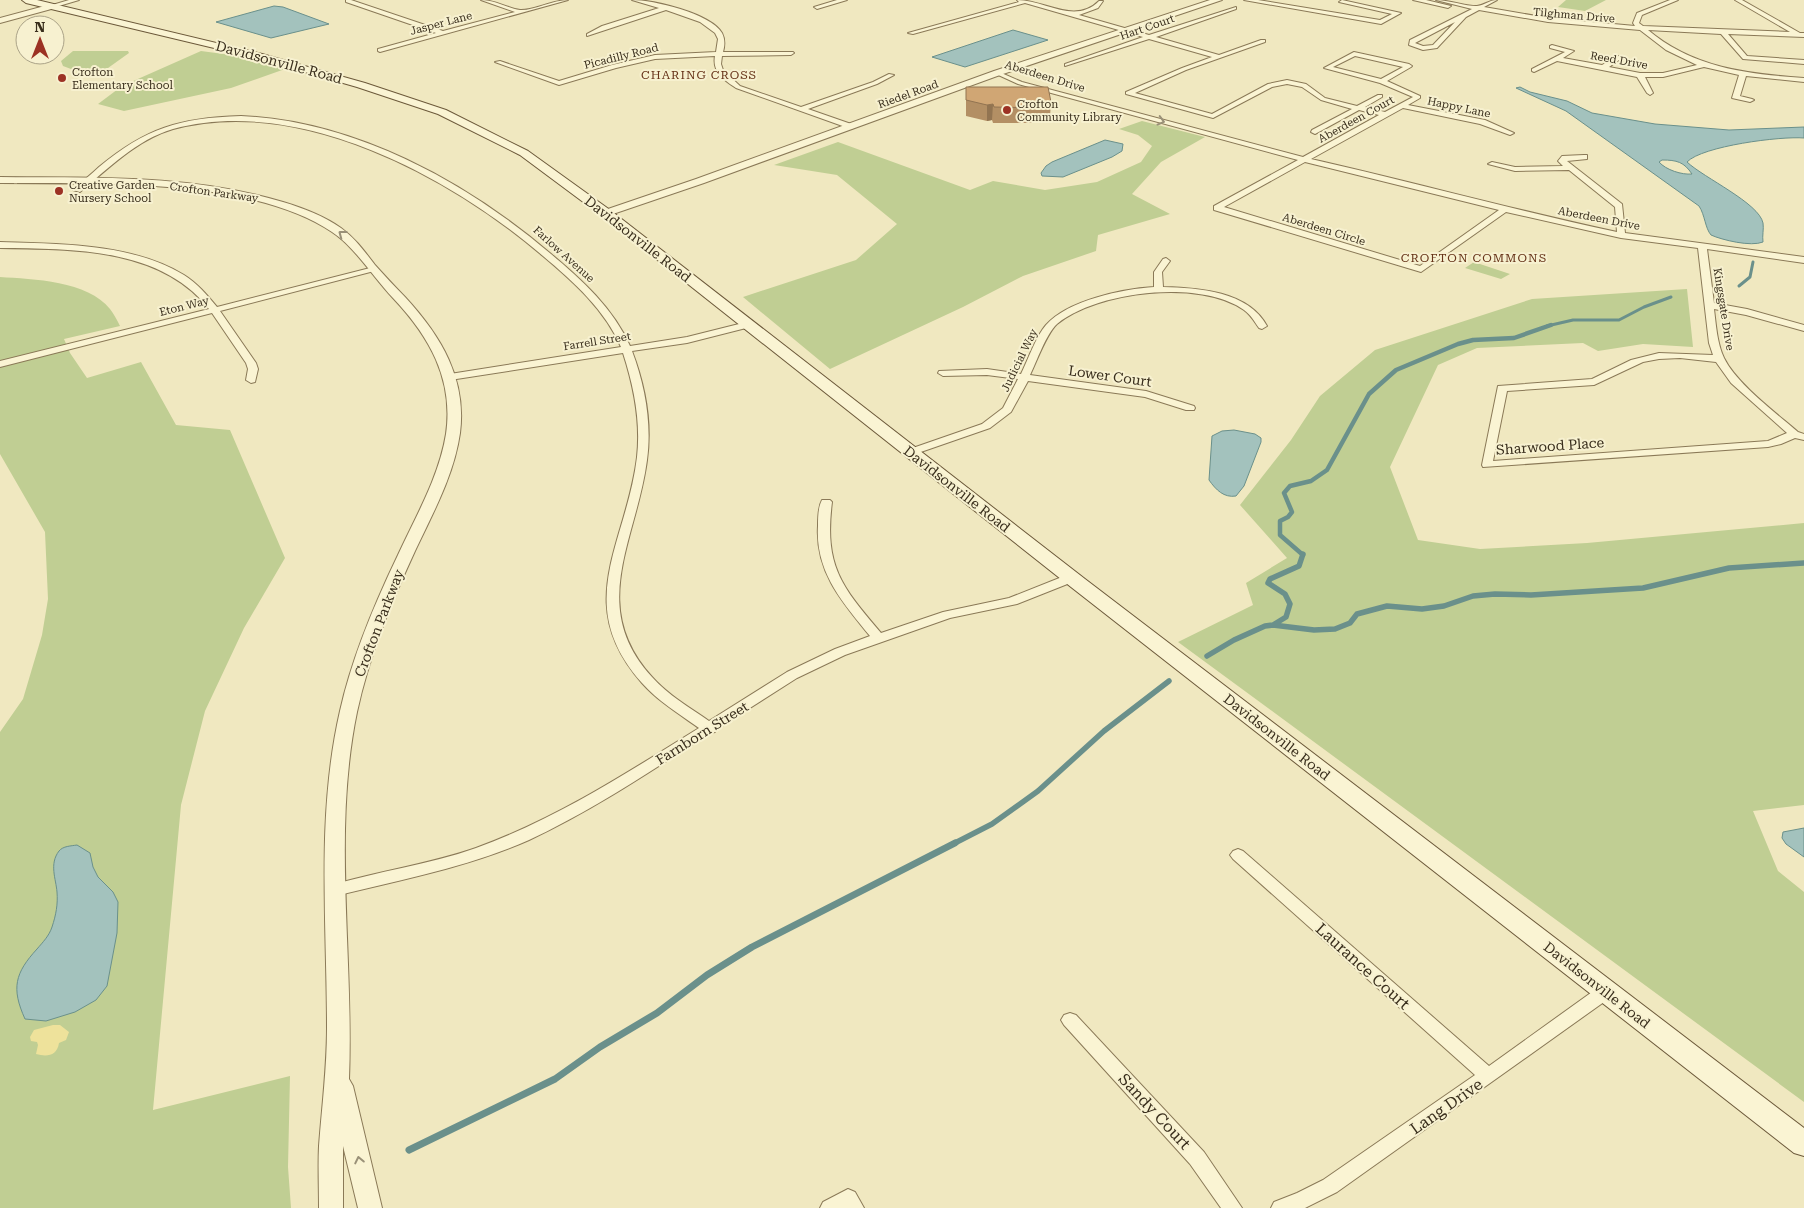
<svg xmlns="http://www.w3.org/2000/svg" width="1804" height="1208" viewBox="0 0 1804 1208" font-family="'Roboto Serif',serif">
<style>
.green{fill:#c0ce93}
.sand{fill:#eee29b}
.water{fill:#a3c2bd;stroke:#6a908b;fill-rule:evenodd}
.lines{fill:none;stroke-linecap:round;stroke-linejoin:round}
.stream-far3{stroke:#6a908b;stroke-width:3}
.stream-far2{stroke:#6a908b;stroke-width:4.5}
.stream-far1{stroke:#6a908b;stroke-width:5.5}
.stream{stroke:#6a908b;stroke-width:7}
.minor-casing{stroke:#8a7957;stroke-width:2}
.tertiary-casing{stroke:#8a7957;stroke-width:2}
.secondary-casing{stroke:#6c593a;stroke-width:2}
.minor{fill:#faf4d3;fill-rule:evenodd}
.tertiary{fill:#faf4d3;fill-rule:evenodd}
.secondary{fill:#faf4d3;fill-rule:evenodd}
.wall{fill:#b38f64}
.shaded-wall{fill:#927451}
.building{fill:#d0a674;stroke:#927451}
.oneway{stroke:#9a9178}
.poi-dot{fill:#9c3224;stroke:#f7f1d0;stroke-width:2}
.labels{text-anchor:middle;stroke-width:4;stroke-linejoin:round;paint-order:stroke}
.far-street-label{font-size:11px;fill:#392e1c;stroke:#f7f1d0}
.far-poi-label{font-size:11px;fill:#392e1c;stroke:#f7f1d0;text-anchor:start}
.far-neighbourhood-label{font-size:12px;letter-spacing:1px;fill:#673419;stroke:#f7f1d0}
.street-label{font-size:14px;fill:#392e1c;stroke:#f7f1d0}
.near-street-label{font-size:16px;fill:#392e1c;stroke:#f7f1d0}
</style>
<rect width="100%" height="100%" fill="#f0e8c0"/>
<path class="green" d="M 1566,0 L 1606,0 L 1585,11 L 1558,7 Z
M 73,51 L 128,51 L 129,53 L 101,73 L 79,72 L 63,66 L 61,61 Z
M 201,51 L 246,57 L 285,69 L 231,88 L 124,111 L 98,104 L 122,86 Z
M 1142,121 L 1205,137 L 1161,162 L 1132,194 L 1170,214 L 1098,235 L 1096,251 L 1023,276 L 963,307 L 830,369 L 743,297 L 856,260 L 897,224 L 837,175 L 774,165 L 838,142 L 970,190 L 993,181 L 1045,190 L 1097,182 L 1141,162 L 1152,146 L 1138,135 L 1119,129 Z
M 1474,262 L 1510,274 L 1501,279 L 1465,268 Z
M 0,277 C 33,279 88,281 110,309 C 114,314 117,320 120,326 L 64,339 L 70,353 L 87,378 L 141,362 L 176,425 L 230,430 L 285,558 L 244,628 L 205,711 L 181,805 L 153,1110 L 290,1076 L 288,1167 L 291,1208 L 0,1208 L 0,732 L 23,699 L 42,635 L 48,599 L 45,532 L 0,454 Z
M 1687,289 L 1693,347 L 1643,344 L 1598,351 L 1583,343 L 1477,348 L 1438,365 L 1390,467 L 1418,540 L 1480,549 L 1587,543 L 1804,523 L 1804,805 L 1753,811 L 1778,871 L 1804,892 L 1804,1102 L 1178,642 L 1253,605 L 1246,583 L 1287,558 L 1240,505 L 1291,440 L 1320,396 L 1375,350 L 1532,299 Z"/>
<path class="sand" d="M 53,1025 L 60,1025 L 69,1032 L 66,1040 L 59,1043 C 57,1056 47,1057 36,1054 L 38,1045 L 37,1042 L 31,1041 L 30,1037 L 34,1030 Z"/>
<path class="water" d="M 274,6 L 283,7 L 329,24 L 271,38 L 216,22 Z
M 1013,30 L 1048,40 L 965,67 L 932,57 Z
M 1520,87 L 1530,92 L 1567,101 L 1592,113 L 1655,124 L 1729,130 L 1804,127 L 1804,138 C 1781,136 1702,146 1687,162 C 1704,178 1759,203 1763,223 C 1764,229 1762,236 1763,242 C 1751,247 1722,240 1711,235 C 1705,228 1705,215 1699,206 L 1566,111 L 1516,88 ZM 1662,160 C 1677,160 1684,162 1692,174 C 1682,175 1666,170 1659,162 Z
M 1105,140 L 1123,144 L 1122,151 L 1112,157 L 1063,177 L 1042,176 L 1041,173 L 1046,166 L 1052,162 Z
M 1234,430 L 1255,434 L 1261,438 L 1261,442 L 1244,486 L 1236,496 C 1224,498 1216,490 1209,480 L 1212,436 L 1222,431 Z
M 1804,828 L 1804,857 L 1786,844 L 1782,838 L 1783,832 Z
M 77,845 L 90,853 L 93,867 L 98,877 L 113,892 L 118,902 L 117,933 L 107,986 L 96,1000 L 75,1012 L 46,1021 L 25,1019 C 11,988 15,973 37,949 C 43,942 49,936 52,927 C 56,915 58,904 57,892 C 56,879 49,864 59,851 C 63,846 71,846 77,845 Z"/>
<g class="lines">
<path class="stream-far3" d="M 1739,286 L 1750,277 L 1753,262
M 1547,326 L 1573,320 L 1619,320 L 1644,307 L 1671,297"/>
<path class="stream-far2" d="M 1303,555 L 1280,535 L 1280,521 L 1288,517 L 1292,512 L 1284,493 L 1290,486 L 1311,481 L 1327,470 L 1369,394 L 1396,370 L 1458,344 L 1473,340 L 1514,338 L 1551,325"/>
<path class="stream-far1" d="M 1273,625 L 1286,617 L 1290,604 L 1285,594 L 1268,583 L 1270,579 L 1299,566 L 1303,554
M 1207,656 L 1234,640 L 1265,626 L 1273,625 L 1314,630 L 1335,629 L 1350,623 L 1357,614 L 1387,606 L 1422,609 L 1444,606 L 1473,596 L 1495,594 L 1531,595 L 1643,588 L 1729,568 L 1804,563
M 953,844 L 992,824 L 1038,791 L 1104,731 L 1169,681"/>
<path class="stream" d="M 409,1150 L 555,1079 L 600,1047 L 657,1013 L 707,975 L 752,947 L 955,843"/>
<g class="minor-casing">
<path id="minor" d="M 69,0 L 79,0 L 52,8 L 49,6 Z
M 346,0 L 351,0 L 443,31 L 515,12 L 481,0 C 495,0 507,8 520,10 C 532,11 553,0 568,0 L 380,52 L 378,51 L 378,49 L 436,33 L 346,2 Z
M 632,0 C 653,0 710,13 722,33 C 725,39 725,45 723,52 L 793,52 L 794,53 L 791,55 L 722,56 L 721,64 L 723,70 L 740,86 L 801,107 L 873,82 L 889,74 L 894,75 L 877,84 L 808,109 L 854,125 L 855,127 L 851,129 L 736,88 C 724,80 712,72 715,56 L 655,59 L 616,68 L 559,85 L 495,62 L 500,61 L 559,81 L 612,65 L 655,55 L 716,52 L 718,39 L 715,33 L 700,22 L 666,10 L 587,36 L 587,34 L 602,26 L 659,8 Z
M 837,0 L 847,0 L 817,9 L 814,7 Z
M 1017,0 C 1045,0 1075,25 1099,1 L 1103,1 L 1098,8 L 1079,15 L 1149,35 L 1236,7 L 1236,9 L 1156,37 L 1219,55 L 1261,40 L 1265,40 L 1265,42 L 1186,70 L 1135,93 L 1212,114 L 1268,84 L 1287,80 L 1306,84 L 1325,98 L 1357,106 L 1378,95 L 1382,95 L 1382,97 L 1365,107 L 1385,112 L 1413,97 L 1380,83 L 1324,68 L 1354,52 L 1409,64 L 1412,66 L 1411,67 L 1387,81 L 1420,96 L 1420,98 L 1408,105 L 1485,120 L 1514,133 L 1510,135 L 1480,124 L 1403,108 L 1311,159 C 1413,182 1514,210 1617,232 L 1615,207 L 1569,170 L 1515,171 L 1488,164 L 1492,162 L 1515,167 L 1563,166 L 1558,161 L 1562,156 L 1584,155 L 1587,155 L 1587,159 L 1567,161 L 1622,204 L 1625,233 L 1804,257 L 1804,263 L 1707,249 L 1714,303 L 1747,309 L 1804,325 L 1804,331 L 1746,315 L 1714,309 C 1716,325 1717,343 1724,358 C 1736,383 1776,413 1798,432 L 1804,434 L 1804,440 L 1795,438 L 1781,444 L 1768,447 L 1483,467 L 1482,465 L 1498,386 L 1592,379 L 1631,360 L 1659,353 L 1713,355 L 1709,343 L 1698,248 L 1621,238 L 1506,212 L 1421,272 L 1214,210 L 1214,206 L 1298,160 L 1018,84 L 994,73 L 999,72 L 1022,82 L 1303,157 L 1379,115 L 1359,110 L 1315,134 L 1311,132 L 1312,130 L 1352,109 L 1321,100 L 1302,87 L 1287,84 L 1272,87 L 1213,118 L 1126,94 L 1126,92 L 1182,68 L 1212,57 L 1149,39 L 1065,66 L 1065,64 L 1143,37 L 1025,3 L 913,34 L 908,33 L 1019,2 ZM 1355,56 L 1403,67 L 1381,79 L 1333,67 ZM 1305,162 L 1499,210 L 1420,266 L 1224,207 ZM 1680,358 L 1716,362 L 1731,383 L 1787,433 L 1768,441 L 1493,461 L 1507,391 L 1594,385 L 1643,362 L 1659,359 Z
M 1244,0 L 1258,0 L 1380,20 L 1392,14 L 1339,2 L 1342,0 L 1401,13 L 1381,24 Z
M 1413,0 L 1426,0 L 1451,6 L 1448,8 Z
M 1436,0 C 1448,0 1470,7 1477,6 C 1485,5 1489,0 1497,0 L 1484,7 L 1548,18 L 1635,26 L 1633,23 L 1637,13 L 1670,0 L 1678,0 L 1642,15 L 1639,23 L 1643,26 L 1790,32 L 1735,0 L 1742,0 L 1800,33 L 1804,33 L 1804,37 L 1728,34 L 1747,56 L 1804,60 L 1804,64 L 1743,59 L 1721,34 L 1648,30 C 1693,68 1747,74 1804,78 L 1804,82 L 1746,76 L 1740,96 L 1752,99 L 1754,100 L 1750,102 L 1732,98 L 1739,75 L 1704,67 L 1663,77 L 1645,77 L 1653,93 L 1650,95 L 1647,93 L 1637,77 L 1557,61 L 1534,72 L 1532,71 L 1532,69 L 1565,52 L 1550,48 L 1550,46 L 1552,45 L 1574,51 L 1563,58 L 1602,65 L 1618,56 L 1630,60 L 1631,61 L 1628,63 L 1619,60 L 1609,67 L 1640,73 L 1663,73 L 1697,65 L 1666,50 L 1640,30 L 1548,22 L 1479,10 L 1466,17 L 1437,48 L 1423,50 L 1409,45 L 1410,40 L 1472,9 ZM 1455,22 L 1433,45 L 1423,46 L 1415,43 Z
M 241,116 C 355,121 465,181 551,254 C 582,280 613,308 630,346 L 687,337 L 747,322 L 750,323 L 750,327 L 687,343 L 632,351 C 645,385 652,424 647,460 C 637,539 587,606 652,677 C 668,695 689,707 709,721 L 787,672 L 835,649 L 870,636 C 843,603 815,572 818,526 C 818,518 818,507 822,500 L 830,500 L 832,502 C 824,566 841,586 881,633 L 943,612 L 1009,598 L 1067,575 L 1071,574 L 1077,578 L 1075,581 L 1017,604 L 950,618 L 845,655 L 797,678 L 717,729 L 715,732 L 710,733 C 651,771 593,810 529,840 C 468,867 400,880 335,896 L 329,894 L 327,890 L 329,886 C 378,871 428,865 476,848 C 556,819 627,773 699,728 C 679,714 658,701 642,683 C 571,603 627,543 637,457 C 641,422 634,387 623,353 L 450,380 L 445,377 L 450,374 L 621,347 C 605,310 574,282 543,256 C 450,176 299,95 173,129 C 136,140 109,168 80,192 L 73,190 C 81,182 91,175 99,167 C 146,128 179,118 241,116 Z
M 0,242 C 60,244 131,243 184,275 C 197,283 207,295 217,307 L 374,267 L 378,270 L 220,311 L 256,363 L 258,369 L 255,382 L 251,383 L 246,380 L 248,369 L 246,363 L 212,313 L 0,367 L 0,361 L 209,309 C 161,247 71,249 0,248 Z
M 1166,258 L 1170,261 L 1162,272 L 1163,287 C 1199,288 1248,291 1267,326 L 1262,329 L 1259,328 C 1254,321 1251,315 1244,310 C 1201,279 1097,291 1057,324 C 1046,334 1037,361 1030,375 L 1146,391 L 1194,406 L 1195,408 L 1194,410 L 1186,410 L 1145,397 L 1028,381 L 1011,412 L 990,428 L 915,454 L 907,454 L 906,452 L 907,450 L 982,424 L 1003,408 L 1018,379 L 987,375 L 943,376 L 938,373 L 939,371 L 987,369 L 1021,374 C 1028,360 1036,336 1046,325 C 1068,300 1123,289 1154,287 L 1154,272 L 1163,259 Z
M 1238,849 L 1243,851 L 1489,1066 L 1599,987 L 1605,985 L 1611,987 L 1613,992 L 1611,997 L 1337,1192 L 1305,1208 L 1271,1208 L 1274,1202 L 1297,1193 L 1323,1180 L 1475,1075 L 1233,859 L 1230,855 L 1233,851 Z
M 1070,1013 L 1076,1015 L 1204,1152 L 1242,1208 L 1221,1208 L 1190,1164 L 1064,1025 L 1061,1020 L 1064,1015 Z
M 848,1189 L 855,1192 L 864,1208 L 820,1208 L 823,1202 Z"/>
</g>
<g class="tertiary-casing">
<path id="tertiary" d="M 1210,0 L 1222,0 L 1000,75 L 704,183 L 610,215 L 602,215 L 601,213 L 602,211 L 696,179 L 994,71 Z
M 52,4 L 56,6 L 55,8 L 0,23 L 0,18 Z
M 0,177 C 94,178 192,174 283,202 C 303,208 324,216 341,228 C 355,238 365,252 375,265 C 385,276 395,287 405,297 C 441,336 467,379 460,433 C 454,475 433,513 415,551 C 391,603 369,656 357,712 C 332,833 354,957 349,1079 L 353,1086 L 382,1208 L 358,1208 L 343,1146 L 343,1208 L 319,1208 C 319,1187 318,1166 319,1146 C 322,1106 327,1068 327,1028 C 327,923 316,815 340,711 C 352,657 374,605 398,555 C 416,516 439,477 446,434 C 454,379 429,336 393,298 C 373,277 355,247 332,232 C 250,177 96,184 0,183 Z"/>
</g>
<g class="secondary-casing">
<path id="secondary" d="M 22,0 L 37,0 L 262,54 L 365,83 L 446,110 L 528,151 L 610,210 L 1085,579 L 1804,1128 L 1804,1156 L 1794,1153 L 1071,587 L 602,216 L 520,155 L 438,114 L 357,87 L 256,58 L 26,3 Z"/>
</g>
<use href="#minor" class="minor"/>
<use href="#tertiary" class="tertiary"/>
<use href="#secondary" class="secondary"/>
</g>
<path class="wall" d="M 966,87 L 1051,102 L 1050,117 L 1041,116 L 1041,123 L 993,123 L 992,120 L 987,121 L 966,116 Z"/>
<path class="shaded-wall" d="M 993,104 L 992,120 L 987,121 L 987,105 Z"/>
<path class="building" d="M 966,87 L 1048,87 L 1051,102 L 1041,101 L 1042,108 L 994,107 L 993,104 L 987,105 L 966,100 Z"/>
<defs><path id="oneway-chevron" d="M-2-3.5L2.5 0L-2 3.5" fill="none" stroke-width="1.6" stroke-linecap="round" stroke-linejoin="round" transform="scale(1.25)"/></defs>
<g class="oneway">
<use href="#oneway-chevron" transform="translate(1161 121) rotate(15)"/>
<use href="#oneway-chevron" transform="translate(342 234) rotate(-143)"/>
<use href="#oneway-chevron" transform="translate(359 1160) rotate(-102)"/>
</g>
<g class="poi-dot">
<circle cx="62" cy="78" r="5"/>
<circle cx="1007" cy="110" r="5"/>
<circle cx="59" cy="191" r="5"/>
</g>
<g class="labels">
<g class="far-street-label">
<text transform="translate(1574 15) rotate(5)" y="4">Tilghman Drive</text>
<text transform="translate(441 23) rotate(-15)" y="4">Jasper Lane</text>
<text transform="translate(1147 27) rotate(-19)" y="4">Hart Court</text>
<text transform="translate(621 56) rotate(-14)" y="4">Picadilly Road</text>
<text transform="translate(1619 60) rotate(10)" y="4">Reed Drive</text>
<text transform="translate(1045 76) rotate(17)" y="4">Aberdeen Drive</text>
<text transform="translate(908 94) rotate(-20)" y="4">Riedel Road</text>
<text transform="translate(1459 107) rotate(12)" y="4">Happy Lane</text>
<text transform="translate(1356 119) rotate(-29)" y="4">Aberdeen Court</text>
<text transform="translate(214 192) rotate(8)" y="4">Crofton Parkway</text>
<text transform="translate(1599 218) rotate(11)" y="4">Aberdeen Drive</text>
<text transform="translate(1324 229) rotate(17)" y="4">Aberdeen Circle</text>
<text transform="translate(564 254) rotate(42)" y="4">Farlow Avenue</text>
<text transform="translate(184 306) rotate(-14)" y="4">Eton Way</text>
<text transform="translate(1724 309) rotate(81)" y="4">Kingsgate Drive</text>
<text transform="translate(597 341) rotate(-9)" y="4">Farrell Street</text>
<text transform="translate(1019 360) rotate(-64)" y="4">Judicial Way</text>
</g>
<g class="far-poi-label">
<text x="72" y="76">Crofton<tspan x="72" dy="13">Elementary School</tspan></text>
<text x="1017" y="108">Crofton<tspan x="1017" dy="13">Community Library</tspan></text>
<text x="69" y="189">Creative Garden<tspan x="69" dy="13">Nursery School</tspan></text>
</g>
<g class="far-neighbourhood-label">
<text x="699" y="79">CHARING CROSS</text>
<text x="1474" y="262">CROFTON COMMONS</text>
</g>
<g class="street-label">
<text transform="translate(279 62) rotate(15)" y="5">Davidsonville Road</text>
<text transform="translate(638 239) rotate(38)" y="5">Davidsonville Road</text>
<text transform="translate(1110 376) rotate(8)" y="5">Lower Court</text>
<text transform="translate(1550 446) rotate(-4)" y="5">Sharwood Place</text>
<text transform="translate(957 489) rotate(38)" y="5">Davidsonville Road</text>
<text transform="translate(379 623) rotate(-69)" y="5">Crofton Parkway</text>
<text transform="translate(702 733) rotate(-32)" y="5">Farnborn Street</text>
<text transform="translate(1277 737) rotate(38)" y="5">Davidsonville Road</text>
<text transform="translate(1597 985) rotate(38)" y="5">Davidsonville Road</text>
</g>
<g class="near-street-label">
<text transform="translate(1363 966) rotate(42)" y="6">Laurance Court</text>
<text transform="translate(1446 1106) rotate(-35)" y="6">Lang Drive</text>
<text transform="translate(1155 1111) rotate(47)" y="6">Sandy Court</text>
</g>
</g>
<g transform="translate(40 40)"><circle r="24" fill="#f7f1d0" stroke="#aba388"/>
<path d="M0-4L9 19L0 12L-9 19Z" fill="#9c3224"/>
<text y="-8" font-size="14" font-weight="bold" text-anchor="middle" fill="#392e1c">N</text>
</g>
</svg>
